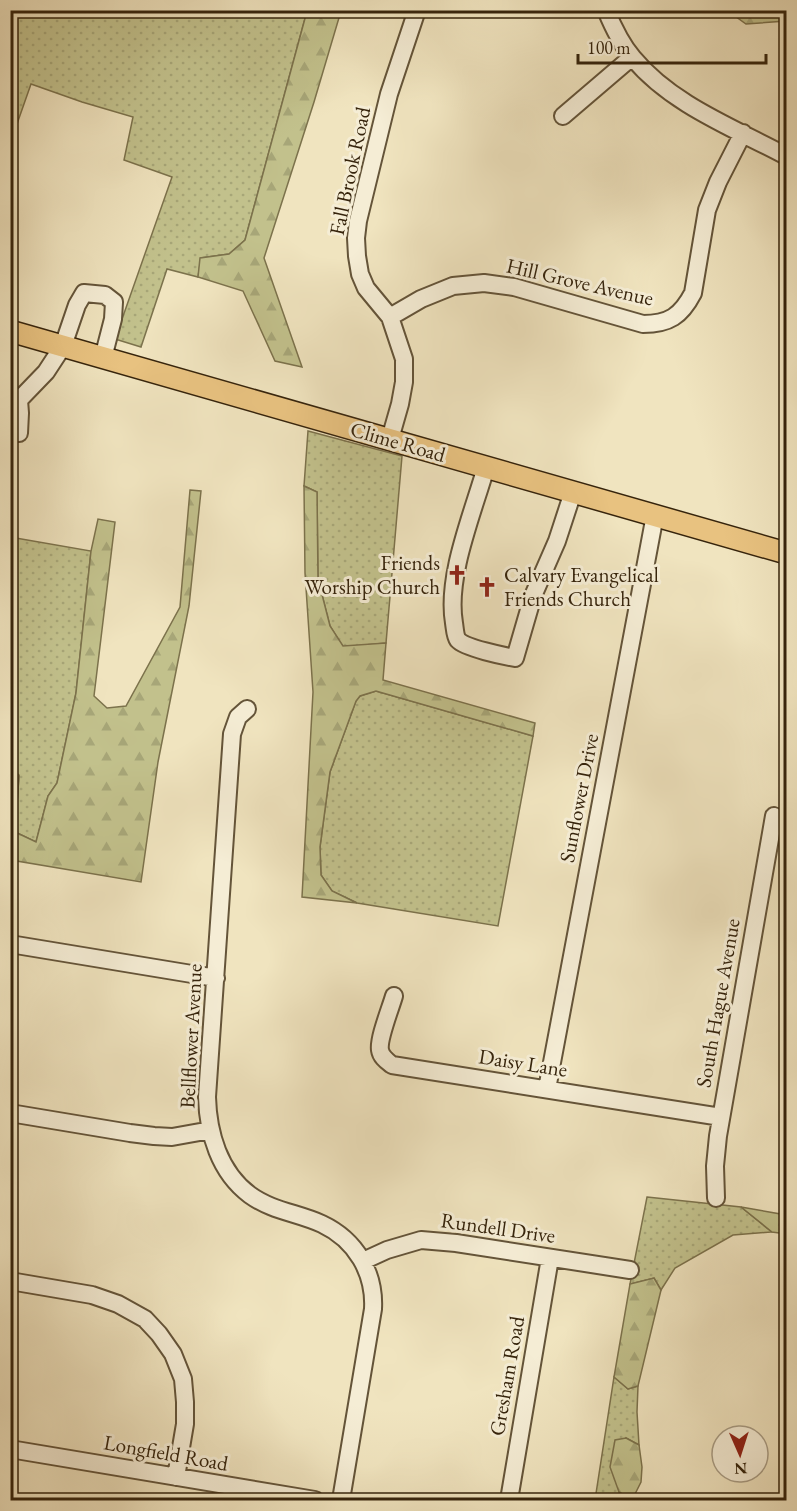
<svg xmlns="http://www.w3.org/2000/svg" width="797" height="1511" viewBox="0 0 797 1511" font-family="'EB Garamond',serif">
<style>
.grass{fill:url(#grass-dots);stroke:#7c724c;stroke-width:1.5}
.forest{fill:url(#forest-firs);stroke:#7c724c;stroke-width:1.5}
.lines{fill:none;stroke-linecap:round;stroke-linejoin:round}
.minor-casing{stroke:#645439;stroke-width:20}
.major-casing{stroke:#36240c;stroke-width:24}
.minor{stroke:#f5edd5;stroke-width:16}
.major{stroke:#e8c280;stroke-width:21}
.labels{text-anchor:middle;stroke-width:6;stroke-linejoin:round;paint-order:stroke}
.street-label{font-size:21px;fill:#36240c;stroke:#f5edd5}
.poi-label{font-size:21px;fill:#36240c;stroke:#f5edd5;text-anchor:end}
</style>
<defs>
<pattern id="grass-dots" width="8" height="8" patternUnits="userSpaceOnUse" patternTransform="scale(1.5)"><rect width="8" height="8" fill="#c2c18c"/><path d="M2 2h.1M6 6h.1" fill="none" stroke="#a7a678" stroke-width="1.8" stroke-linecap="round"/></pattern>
<pattern id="forest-firs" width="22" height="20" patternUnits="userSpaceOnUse" patternTransform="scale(1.5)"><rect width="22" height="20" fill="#c2c18c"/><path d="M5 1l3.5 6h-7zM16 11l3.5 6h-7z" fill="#a7a678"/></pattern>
</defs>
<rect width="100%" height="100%" fill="#f0e4bf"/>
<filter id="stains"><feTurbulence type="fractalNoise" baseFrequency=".00333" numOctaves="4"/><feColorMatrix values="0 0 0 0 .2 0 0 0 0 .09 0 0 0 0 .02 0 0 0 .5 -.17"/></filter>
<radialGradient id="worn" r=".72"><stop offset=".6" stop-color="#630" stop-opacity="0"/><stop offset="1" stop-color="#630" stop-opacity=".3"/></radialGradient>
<path class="grass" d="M 11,11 L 307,11 L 245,240 L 229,254 L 201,258 L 198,277 L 167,269 L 141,347 L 115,339 L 172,177 L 124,160 L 133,117 L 82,102 L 31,84 L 11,141 Z
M 308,431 L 402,456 L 386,643 L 343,647 L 330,626 L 318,579 L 317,492 L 304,486 Z
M 10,537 L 91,551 L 76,693 L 57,783 L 48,796 L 36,842 L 15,832 L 19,776 L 10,768 Z
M 376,691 L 533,736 L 498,926 L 357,903 L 332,891 L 321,875 L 320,847 L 330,772 L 356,701 L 360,696 Z
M 647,1197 L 741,1207 L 772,1232 L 733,1235 L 675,1268 L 661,1290 L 654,1278 L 630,1284 Z
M 614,1377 L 628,1389 L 638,1386 L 637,1412 L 639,1445 L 626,1438 L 619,1492 L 631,1500 L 595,1500 Z"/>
<path class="forest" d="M 307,11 L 341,11 L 314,102 L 264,258 L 302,367 L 275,361 L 243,291 L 198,277 L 200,258 L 229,254 L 245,240 Z
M 728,11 L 786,11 L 786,21 L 746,24 Z
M 304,486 L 317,492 L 318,579 L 330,626 L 343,646 L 386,643 L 383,680 L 535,723 L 533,736 L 376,691 L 360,696 L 356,701 L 330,772 L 320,847 L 321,875 L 332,891 L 357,903 L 302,897 L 313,692 L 305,573 Z
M 190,490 L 201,491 L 189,606 L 158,762 L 141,882 L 11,860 L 11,768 L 19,775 L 15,832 L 36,842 L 48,796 L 57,783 L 76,693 L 91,551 L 98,519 L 115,522 L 94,696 L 107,708 L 126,706 L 180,607 Z
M 741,1207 L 786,1215 L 786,1234 L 772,1232 Z
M 654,1278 L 661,1290 L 638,1386 L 628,1389 L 614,1377 L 630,1284 Z
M 626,1438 L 639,1445 L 642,1467 L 641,1482 L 632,1500 L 619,1492 L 610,1467 L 615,1440 Z"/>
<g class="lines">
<g class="minor-casing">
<path id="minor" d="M 606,10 C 613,27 621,44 633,58 C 672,105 734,128 786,156
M 563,116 L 632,57
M 390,317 L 421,299 L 453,286 L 484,283 L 514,287 L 643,324 C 669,324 681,316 693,293 L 707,210 L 718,182 L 743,133
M 19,400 L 20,413 L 19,433
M 10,410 L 19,400 L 46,372 L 63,346 L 77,305 L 84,293 L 105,295 L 114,302 L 113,319 L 103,358
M 390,439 L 400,404 L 404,382 L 404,359 L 390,317 L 366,288 L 360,274 L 357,256 L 356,238 L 358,221 L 389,94 L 417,10
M 486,467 C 473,513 446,576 454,623 C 455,629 455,636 458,640 C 465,648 504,656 515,658 L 533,596 L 557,541 L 573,492
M 247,709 L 238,717 L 232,734 L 207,1097 C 208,1133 219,1172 250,1195 C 272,1211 298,1213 322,1224 C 356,1240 375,1273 373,1309 L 341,1500
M 10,944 L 216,978
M 394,996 C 391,1007 378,1039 380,1050 C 381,1057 387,1061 392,1065 L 721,1117
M 547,1089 L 655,515
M 10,1113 L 130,1133 L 154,1136 L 172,1137 L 211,1130
M 716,1198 L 715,1166 L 718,1136 L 774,816
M 363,1261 L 387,1250 L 421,1240 L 456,1243 L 630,1270
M 10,1281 L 92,1295 L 118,1304 L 145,1319 L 159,1334 L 173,1354 L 183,1379 L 185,1402 L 185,1424 L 176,1477
M 10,1449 L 315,1500
M 509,1500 L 550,1258"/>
</g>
<g class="major-casing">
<path id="major" d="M 10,331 L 786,553"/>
</g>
<use href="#minor" class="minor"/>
<use href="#major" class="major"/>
</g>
<defs>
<g id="church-bare" transform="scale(1.62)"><path d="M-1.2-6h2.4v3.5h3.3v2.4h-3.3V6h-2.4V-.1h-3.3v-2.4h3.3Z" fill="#8f2418" stroke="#f5edd5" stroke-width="2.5" paint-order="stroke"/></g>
</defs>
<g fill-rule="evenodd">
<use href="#church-bare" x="457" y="575"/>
<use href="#church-bare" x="487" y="587"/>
</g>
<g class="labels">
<g class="street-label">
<text transform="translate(350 171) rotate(-78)" y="7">Fall Brook Road</text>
<text transform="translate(580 282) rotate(13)" y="7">Hill Grove Avenue</text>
<text transform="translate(398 442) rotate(16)" y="7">Clime Road</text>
<text transform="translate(579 798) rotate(-79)" y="7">Sunflower Drive</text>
<text transform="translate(718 1003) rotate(-80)" y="7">South Hague Avenue</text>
<text transform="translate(191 1036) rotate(-87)" y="7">Bellflower Avenue</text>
<text transform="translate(523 1063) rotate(9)" y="7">Daisy Lane</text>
<text transform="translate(498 1228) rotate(8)" y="7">Rundell Drive</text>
<text transform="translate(507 1376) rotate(-80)" y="7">Gresham Road</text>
<text transform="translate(166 1453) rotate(10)" y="7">Longfield Road</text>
</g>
<g class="poi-label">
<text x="440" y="570">Friends<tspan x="440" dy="24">Worship Church</tspan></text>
<text x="504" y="582" text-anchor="start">Calvary Evangelical<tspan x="504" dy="24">Friends Church</tspan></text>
</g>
</g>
<rect width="797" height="1511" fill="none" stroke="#f0e4bf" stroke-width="36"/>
<rect x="12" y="12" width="773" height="1487" fill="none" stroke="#36240c" stroke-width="3"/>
<rect x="18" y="18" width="761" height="1475" fill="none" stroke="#36240c" stroke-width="1.5"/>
<g transform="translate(740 1454) rotate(177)"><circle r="28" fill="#f5edd5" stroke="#a99d85" stroke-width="1.5"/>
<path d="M0-4.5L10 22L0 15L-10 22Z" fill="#8f2418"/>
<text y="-9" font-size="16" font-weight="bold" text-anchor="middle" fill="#36240c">N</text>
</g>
<path d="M578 54v9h188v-9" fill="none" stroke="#36240c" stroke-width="3"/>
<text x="587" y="54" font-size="18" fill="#36240c" stroke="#f5edd5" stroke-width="4.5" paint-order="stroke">100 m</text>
<rect width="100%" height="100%" filter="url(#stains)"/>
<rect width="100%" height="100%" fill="url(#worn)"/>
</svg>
